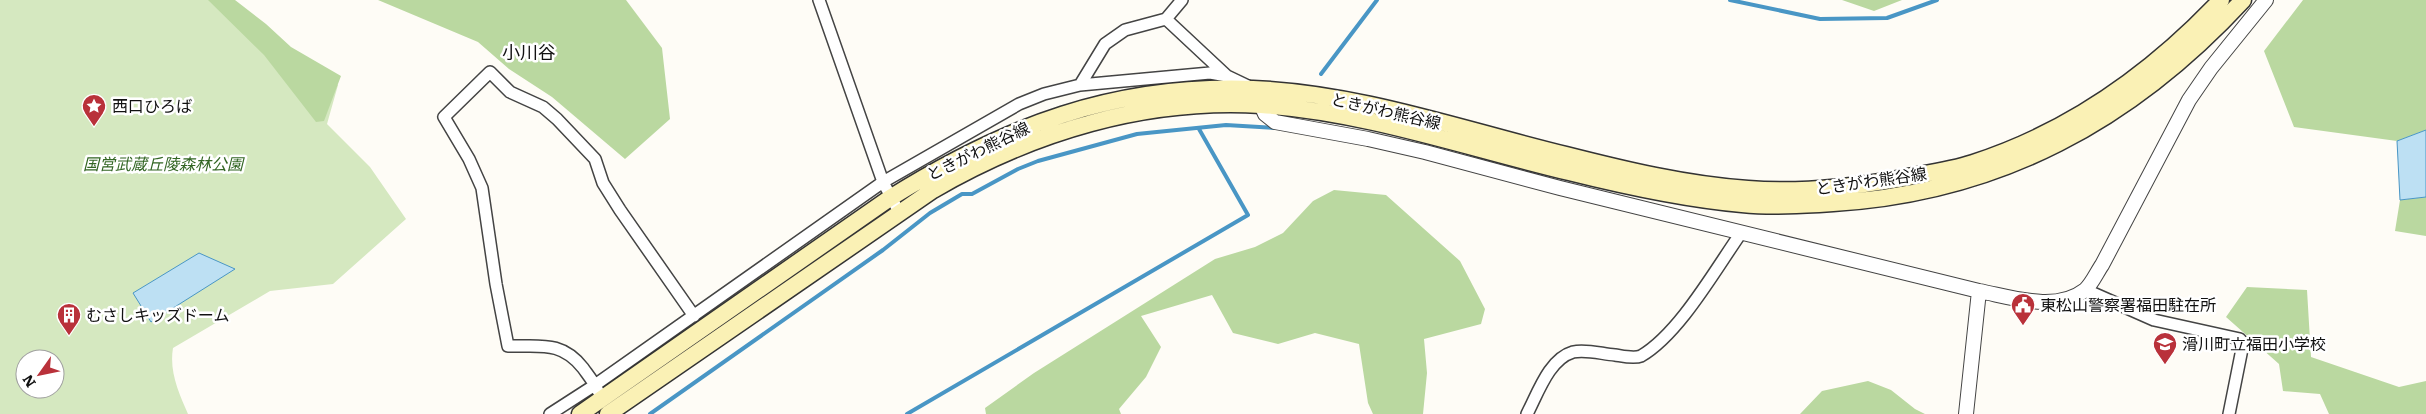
<svg xmlns="http://www.w3.org/2000/svg" width="2426" height="414" viewBox="0 0 2426 414" font-family="Literata,'Noto Sans JP',serif">
<style>
.green{fill:#d5e8c0;fill-rule:evenodd}
.forest{fill:#bad8a0}
.water{fill:#bde0f3;stroke:#4996c5}
.lines{fill:none;stroke-linecap:round;stroke-linejoin:round}
.stream{stroke:#4996c5;stroke-width:4}
.minor-casing{stroke:#444;stroke-width:14}
.tertiary-casing{stroke:#444;stroke-width:16}
.secondary-casing{stroke:#333;stroke-width:19}
.minor{stroke:#fff;stroke-width:11}
.tertiary{stroke:#fff;stroke-width:14}
.secondary{stroke:#faf1b5;stroke-width:16}
.labels{text-anchor:middle;stroke-width:5;stroke-linejoin:round;paint-order:stroke}
.poi-label{font-size:16px;fill:#111;stroke:#fff;text-anchor:start}
.street-label{font-size:16px;fill:#111;stroke:#fff}
.park-label{font-size:16px;font-style:italic;fill:#336624;stroke:#fff}
.neighbourhood-label{font-size:18px;fill:#111;stroke:#fff}
</style>
<rect width="100%" height="100%" fill="#fefcf6"/>
<path class="green" d="M 0,0 L 226,0 L 338,85 L 327,124 L 370,167 L 406,219 L 333,284 L 270,291 L 173,348 C 169,372 179,393 188,414 L 0,414 ZM 25,359 L 55,359 L 55,389 L 25,389 Z"/>
<path class="forest" d="M 208,0 L 235,0 L 266,24 L 291,47 L 341,76 L 324,121 L 316,122 L 264,55 Z
M 378,0 L 626,0 L 662,48 L 670,119 L 625,159 L 552,97 L 509,69 L 478,42 Z
M 1842,0 L 1902,0 L 1874,11 Z
M 2303,0 L 2426,0 L 2426,130 L 2397,141 L 2294,127 L 2264,51 Z
M 1334,190 L 1386,195 L 1460,261 L 1485,309 L 1481,324 L 1424,339 L 1427,373 L 1423,414 L 1373,414 L 1368,403 L 1359,344 L 1315,333 L 1278,344 L 1233,333 L 1212,295 L 1141,316 L 1161,347 L 1146,377 L 1119,409 L 1121,414 L 986,414 L 985,408 L 1034,373 L 1215,259 L 1255,247 L 1283,233 L 1313,201 Z
M 2426,197 L 2426,236 L 2395,231 L 2400,200 Z
M 2247,287 L 2307,290 L 2311,357 L 2399,387 L 2426,381 L 2426,414 L 2329,414 L 2320,394 L 2283,391 L 2279,364 L 2226,317 Z
M 1868,381 L 1891,390 L 1915,409 L 1925,414 L 1800,414 L 1822,391 Z"/>
<path class="water" d="M 2426,130 L 2426,197 L 2400,200 L 2397,141 Z
M 199,253 L 235,269 L 151,322 L 133,293 Z"/>
<g class="lines">
<path class="stream" d="M 1730,0 L 1820,19 L 1887,18 L 1937,0
M 1321,74 L 1377,0
M 650,414 L 883,250 L 930,213 L 962,194 L 972,194 L 1018,169 L 1038,161 L 1137,134 L 1226,125 L 1275,128
M 907,414 L 1248,215 L 1199,129"/>
<g class="minor-casing">
<path id="minor" d="M 819,0 L 883,182 L 899,212
M 1182,0 L 1166,19 L 1227,76
M 1080,85 L 1105,44 L 1125,30 L 1166,19
M 2086,290 L 2154,320 L 2240,339 L 2243,344 L 2229,414
M 598,391 C 594,382 588,375 583,368 C 561,340 539,347 508,346 L 496,284 L 482,188 L 469,159 L 444,117 L 490,72 L 510,92 L 543,107 L 557,119 L 595,159 L 603,183 L 620,210 L 694,316
M 550,414 L 595,385 L 883,182 L 1019,104 L 1044,94 L 1080,85 L 1210,73 L 1227,76 L 1250,87
M 1527,414 C 1538,393 1549,359 1573,352 C 1586,349 1602,354 1615,355 C 1622,356 1634,359 1641,356 C 1679,334 1715,270 1741,233"/>
</g>
<g class="tertiary-casing">
<path id="tertiary" d="M 1258,98 L 1265,114 L 1275,122 L 1368,139 L 1425,152 L 1560,188 L 1979,291 C 2011,297 2056,313 2085,290 C 2092,284 2097,272 2102,265 L 2189,100 L 2211,68 L 2266,0
M 1966,414 L 1979,291"/>
</g>
<g class="secondary-casing">
<path id="secondary" d="M 580,414 L 890,198 C 1005,126 1115,84 1253,89 C 1359,93 1463,130 1566,155 C 1625,170 1687,185 1748,189 C 1798,193 1847,188 1897,179 C 1922,174 1949,171 1973,163 C 2069,132 2152,73 2221,0
M 608,414 L 933,190 C 1033,132 1145,98 1261,105 C 1366,112 1468,148 1569,172 C 1625,186 1684,199 1742,204 C 1772,207 1803,205 1833,203 C 1999,193 2131,121 2243,0"/>
</g>
<use href="#minor" class="minor"/>
<use href="#tertiary" class="tertiary"/>
<use href="#secondary" class="secondary"/>
</g>
<defs>
<g id="sight-pin" transform="scale(1.25)"><path d="M0 17L-7.5 6A9.5 9.5 0 1 1 7.5 6Z" fill="#b9313a" stroke="#fff"/><path d="M0-6L1.8-2.2L6-1.7L2.9 1.2L3.7 5.4L0 3.3L-3.7 5.4L-2.9 1.2L-6-1.7L-1.8-2.2Z" fill="#fff"/></g>
<g id="civic-pin" transform="scale(1.25)"><path d="M0 17L-7.5 6A9.5 9.5 0 1 1 7.5 6Z" fill="#b9313a" stroke="#fff"/><path d="M-.6-6.5H3V-4.5H.6V-3L4-1V1h2V6H-6V1h2V-1L-.6-3ZM-1.2 2.5V6h2.4V2.5Z" fill="#fff"/></g>
<g id="building-pin" transform="scale(1.25)"><path d="M0 17L-7.5 6A9.5 9.5 0 1 1 7.5 6Z" fill="#b9313a" stroke="#fff"/><path d="M-4-6H4V6H1V3H-1V6H-4ZM-2.5-4.3h1.7v1.8h-1.7ZM.8-4.3h1.7v1.8H.8ZM-2.5-1h1.7V.8h-1.7ZM.8-1h1.7V.8H.8Z" fill="#fff"/></g>
<g id="school-pin" transform="scale(1.25)"><path d="M0 17L-7.5 6A9.5 9.5 0 1 1 7.5 6Z" fill="#b9313a" stroke="#fff"/><path d="M0-5L7-2L0 1L-7-2ZM-4 1L0 2.5L4 1V4Q0 6-4 4Z" fill="#fff"/></g>
</defs>
<g fill-rule="evenodd">
<use href="#sight-pin" x="94" y="106"/>
<use href="#civic-pin" x="2023" y="305"/>
<use href="#building-pin" x="69" y="315"/>
<use href="#school-pin" x="2165" y="344"/>
</g>
<g class="labels">
<g class="poi-label">
<text x="112" y="112">西口ひろば</text>
<text x="2040" y="311">東松山警察署福田駐在所</text>
<text x="86" y="321">むさしキッズドーム</text>
<text x="2182" y="350">滑川町立福田小学校</text>
</g>
<g class="street-label">
<text transform="translate(1386 111) rotate(13)" y="6">ときがわ熊谷線</text>
<text transform="translate(978 151) rotate(-26)" y="6">ときがわ熊谷線</text>
<text transform="translate(1871 181) rotate(-8)" y="6">ときがわ熊谷線</text>
</g>
<g class="park-label">
<text x="163" y="170">国営武蔵丘陵森林公園</text>
</g>
<g class="neighbourhood-label">
<text x="529" y="59">小川谷</text>
</g>
</g>
<g transform="translate(40 374) rotate(237)"><circle r="24" fill="#ffffff" stroke="#a0a0a0"/>
<path d="M0-4L9 19L0 12L-9 19Z" fill="#b9313a"/>
<text y="-8" font-size="14" font-weight="bold" text-anchor="middle" fill="#111111">N</text>
</g>
</svg>
